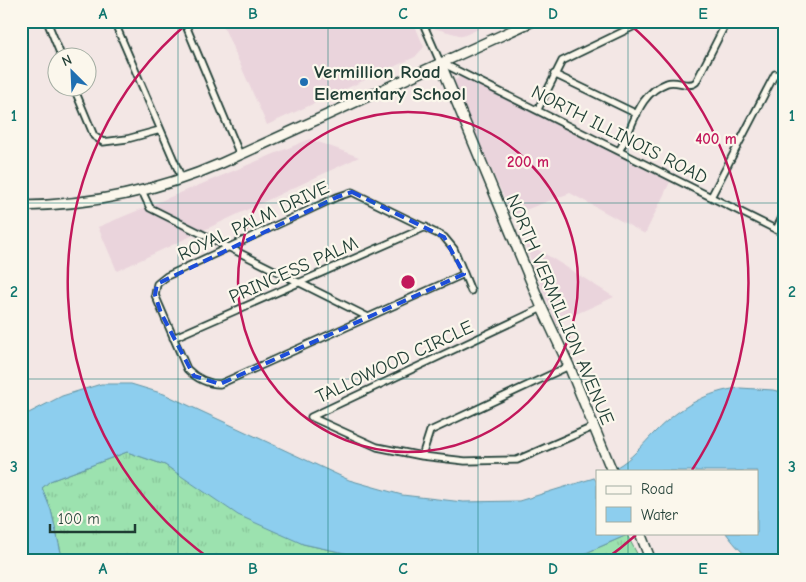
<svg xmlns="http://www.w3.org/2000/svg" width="806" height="582" viewBox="0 0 806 582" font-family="'Comic Neue',sans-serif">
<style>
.built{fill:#ead4dc}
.grass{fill:url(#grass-tufts);stroke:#5e9072}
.water{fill:#8dceee;stroke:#6194a4}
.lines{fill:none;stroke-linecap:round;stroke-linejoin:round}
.street-casing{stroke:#1f3d34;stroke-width:9}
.secondary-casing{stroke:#1f3d34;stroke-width:12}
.street{stroke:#fbf7ec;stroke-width:5.5}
.secondary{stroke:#fbf7ec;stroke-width:9}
.marked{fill:none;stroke:#1d4ed8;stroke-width:4;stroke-dasharray:10 6;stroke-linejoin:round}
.grid{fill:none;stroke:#0f766e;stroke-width:1;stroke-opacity:0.55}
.ring{fill:none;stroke:#c2185b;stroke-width:2.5}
.poi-dot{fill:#1f6fb2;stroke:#fbf7ec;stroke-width:2}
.labels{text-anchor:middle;stroke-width:4.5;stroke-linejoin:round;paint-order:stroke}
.poi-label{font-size:19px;font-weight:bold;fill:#1f3d34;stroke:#fbf7ec;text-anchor:start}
.street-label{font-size:19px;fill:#1f3d34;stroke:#fbf7ec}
.centre{fill:#c2185b;stroke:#fbf7ec;stroke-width:2.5}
.ring-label{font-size:15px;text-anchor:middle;font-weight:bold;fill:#c2185b;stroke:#fbf7ec;stroke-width:4.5;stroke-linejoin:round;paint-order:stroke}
.neatline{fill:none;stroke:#0f766e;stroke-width:2}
.grid-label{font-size:16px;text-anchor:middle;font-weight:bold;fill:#0f766e}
</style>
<defs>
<pattern id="grass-tufts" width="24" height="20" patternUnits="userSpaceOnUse" patternTransform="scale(1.25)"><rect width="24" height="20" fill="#9ce2af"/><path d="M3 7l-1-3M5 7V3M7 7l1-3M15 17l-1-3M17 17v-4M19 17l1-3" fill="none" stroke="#86c397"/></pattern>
</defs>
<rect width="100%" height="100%" fill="#f3e7e5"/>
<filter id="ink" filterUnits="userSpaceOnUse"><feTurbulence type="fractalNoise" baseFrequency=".02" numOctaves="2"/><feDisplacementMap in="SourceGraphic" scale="10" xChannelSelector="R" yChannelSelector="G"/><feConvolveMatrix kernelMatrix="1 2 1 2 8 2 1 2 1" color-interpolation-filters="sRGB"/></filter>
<g filter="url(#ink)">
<path class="built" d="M 221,21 L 413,21 L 424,47 L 415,57 L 267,125 Z
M 430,21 L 496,21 L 463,36 L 433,28 Z
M 461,76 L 670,182 L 645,234 L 570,193 L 512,215 L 454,87 L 454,81 Z
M 310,139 L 359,157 L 117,271 L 98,227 Z
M 523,240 L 614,297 L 556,323 Z"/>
<path class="grass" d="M 127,452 L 165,465 L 303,544 L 381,561 L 63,561 L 51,510 L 42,488 L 50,481 Z
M 627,535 L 641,561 L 543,561 L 579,556 Z"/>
<path class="water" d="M 101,384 L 131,384 L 164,394 L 349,480 L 402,495 L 463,502 L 519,501 L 594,478 L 597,482 L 597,533 L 627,535 L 579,556 L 543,561 L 381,561 L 303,544 L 238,515 L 165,465 L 127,452 L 50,481 L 42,488 L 51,510 L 63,561 L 24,561 L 21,552 L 21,417 L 62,396 Z
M 740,388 L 773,390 L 785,393 L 785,561 C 751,561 747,561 726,533 L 757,533 L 757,471 L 617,471 L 615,468 C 632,459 642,445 655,432 C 679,408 707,391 740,388 Z"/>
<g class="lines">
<g class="street-casing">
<path id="street" d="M 47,21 L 62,58
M 114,21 L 182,179
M 184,21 L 240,155
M 422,21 L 440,62 L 785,234
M 554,74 L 637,114
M 74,88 L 94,136 L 103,142 L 127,139 L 160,130
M 538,109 L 562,61 L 645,21
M 619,151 C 634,127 637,94 667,83 C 677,79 688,89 696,82 L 727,21
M 142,191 L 150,208 L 368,317
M 711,197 L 775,74
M 776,230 L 785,211
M 464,274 L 220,384 C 206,384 196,378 187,369 L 155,295 L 157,284 L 167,276 L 337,197 L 352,192 L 444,237 L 454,249 L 471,291
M 542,308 L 311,417 L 377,447 L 422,456 L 465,461 L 517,460 L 593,427
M 173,338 L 426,227
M 422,456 L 430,431 L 569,366"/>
</g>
<g class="secondary-casing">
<path id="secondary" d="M 440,62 L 542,308 L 569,366 L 612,471
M 21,206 C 91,205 158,191 222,163 L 533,21
M 640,533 L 651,561"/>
</g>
<use href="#street" class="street"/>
<use href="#secondary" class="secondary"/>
</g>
</g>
<path class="marked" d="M 352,192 L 444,237 L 464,274 L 220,384 L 194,376 L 161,313 L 155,295 L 157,284 L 337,197 Z"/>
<path class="grid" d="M 178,21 L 178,561M 328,21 L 328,561M 478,21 L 478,561M 628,21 L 628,471M 21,203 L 785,203M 21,379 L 785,379M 628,533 L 628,561"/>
<g class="ring">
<circle cx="408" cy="282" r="170"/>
<path d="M636 535A340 340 0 0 1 603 561M213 561A340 340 0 0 1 189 22M627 22A340 340 0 0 1 692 470"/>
</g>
<circle class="poi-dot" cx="304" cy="82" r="5"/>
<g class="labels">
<g class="poi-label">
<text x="314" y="78">Vermillion Road<tspan x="314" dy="22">Elementary School</tspan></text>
</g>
<g class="street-label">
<text transform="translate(620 134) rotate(27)" y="7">NORTH ILLINOIS ROAD</text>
<text transform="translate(253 220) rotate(-25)" y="7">ROYAL PALM DRIVE</text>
<text transform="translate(293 269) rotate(-24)" y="7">PRINCESS PALM</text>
<text transform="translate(561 309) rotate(67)" y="7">NORTH VERMILLION AVENUE</text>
<text transform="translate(394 361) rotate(-25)" y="7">TALLOWOOD CIRCLE</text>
</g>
</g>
<circle cx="408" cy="282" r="8" class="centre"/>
<g class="ring-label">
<text x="716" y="144">400 m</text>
<text x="528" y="167">200 m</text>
</g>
<rect width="806" height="582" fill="none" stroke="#fbf7ec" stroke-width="55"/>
<rect x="596" y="470" width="162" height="65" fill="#fbf7ec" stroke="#a3ada2"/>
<rect x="606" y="486" width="25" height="8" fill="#fbf7ec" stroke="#a3ada2"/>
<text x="641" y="494" font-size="15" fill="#1f3d34">Road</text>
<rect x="606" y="507" width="25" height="15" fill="#8dceee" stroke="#a3ada2"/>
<text x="641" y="520" font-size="15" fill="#1f3d34">Water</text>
<g transform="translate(72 72) rotate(336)"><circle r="24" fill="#fbf7ec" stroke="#a3ada2"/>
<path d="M0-4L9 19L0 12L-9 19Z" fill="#1f6fb2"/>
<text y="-8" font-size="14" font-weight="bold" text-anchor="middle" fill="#1f3d34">N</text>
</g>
<path d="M50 524v8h85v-8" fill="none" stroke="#1f3d34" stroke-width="2.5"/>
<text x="58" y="524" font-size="15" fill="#1f3d34" stroke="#fbf7ec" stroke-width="4" paint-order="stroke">100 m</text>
<rect x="28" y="28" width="750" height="526" class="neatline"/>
<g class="grid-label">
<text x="103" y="19">A</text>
<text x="253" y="19">B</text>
<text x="403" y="19">C</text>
<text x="553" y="19">D</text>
<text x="703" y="19">E</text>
<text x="14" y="121">1</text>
<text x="792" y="121">1</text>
<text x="14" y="297">2</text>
<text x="792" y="297">2</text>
<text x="14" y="472">3</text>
<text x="792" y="472">3</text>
<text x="103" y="574">A</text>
<text x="253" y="574">B</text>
<text x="403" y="574">C</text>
<text x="553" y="574">D</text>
<text x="703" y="574">E</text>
</g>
</svg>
